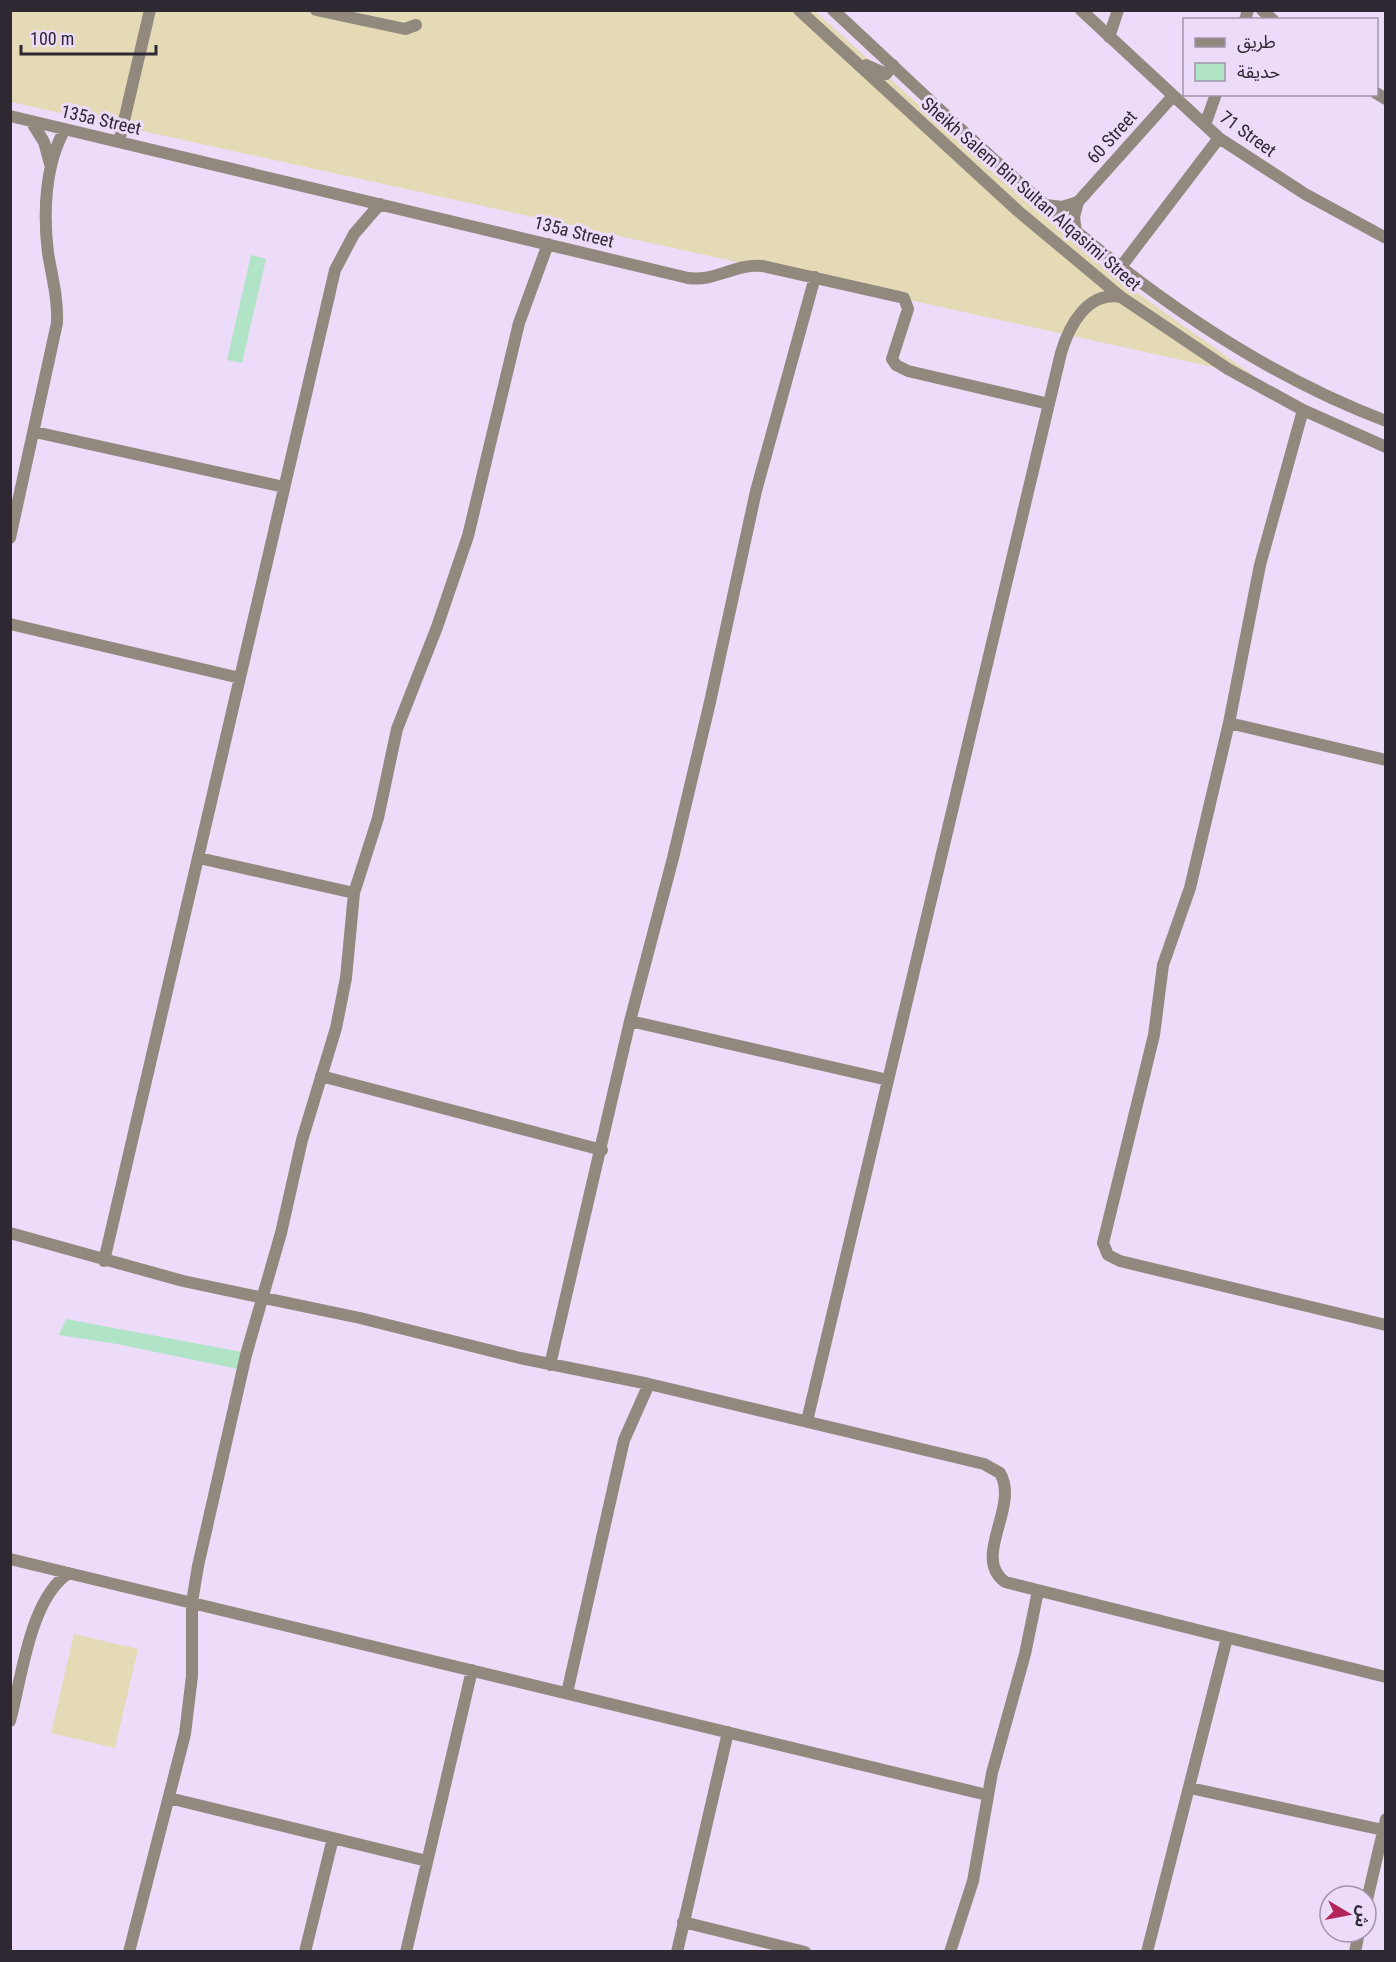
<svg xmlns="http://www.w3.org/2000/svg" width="1396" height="1962" viewBox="0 0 1396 1962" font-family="'Roboto Condensed','Noto Sans Arabic',sans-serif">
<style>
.green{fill:#b1e3c7}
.sand{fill:#e4dab5}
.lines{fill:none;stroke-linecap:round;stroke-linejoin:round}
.minor{stroke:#91887e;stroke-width:12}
.labels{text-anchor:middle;stroke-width:6;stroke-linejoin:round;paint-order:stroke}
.street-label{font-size:18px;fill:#2e2833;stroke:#ecdcf9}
</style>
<rect width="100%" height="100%" fill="#ecdcf9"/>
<path class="green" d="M 251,255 L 266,259 L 242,363 L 227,360 Z
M 66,1319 L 242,1352 L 238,1369 L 117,1344 L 59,1335 Z"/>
<path class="sand" d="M 11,11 L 815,11 L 1011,188 L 1118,279 L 1254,376 L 11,102 Z
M 74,1634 L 138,1649 L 115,1748 L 51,1733 Z"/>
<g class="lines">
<path class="minor" d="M 316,10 L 405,29 L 416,25
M 799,10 L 1018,211 L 1121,297 L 1228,369 L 1303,410 L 1386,447
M 833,10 C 1002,166 1166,338 1386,421
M 1081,10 L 1219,138 L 1305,194 L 1386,238
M 1262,10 L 1273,20
M 1245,20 L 1248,10
M 1109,37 L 1118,10
M 866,65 L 886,74 L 893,65
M 1376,93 L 1386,99
M 10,116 L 688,278 C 716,282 735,263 763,266 L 904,298 L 908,309 L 892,359 L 896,365 L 908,371 L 1049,404
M 31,121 L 44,142 L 50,164
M 1205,125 L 1216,94
M 119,142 L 150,10
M 1046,205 L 1062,207 L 1078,202 L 1173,96
M 1076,232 L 1074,217 L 1078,202
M 1120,268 L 1219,138
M 1303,410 L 1260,565 L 1229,723 L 1190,888 L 1163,965 L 1154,1035 L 1103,1243 L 1108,1255 L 1120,1261 L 1386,1325
M 35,432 L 284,487
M 10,538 L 57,323 C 58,298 52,277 48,253 C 43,213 45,164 65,129
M 10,624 L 240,678
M 1229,723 L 1386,760
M 199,858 L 354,893
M 630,1021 L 888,1080
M 321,1076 L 602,1150
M 10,1233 L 183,1281 L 360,1318 L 520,1358 L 649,1384 L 984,1464 L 1000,1473 C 1020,1507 971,1557 1005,1582 L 1386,1677
M 104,1261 L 335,270 L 354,234 L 380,204
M 550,1365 L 630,1021 L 673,858 L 710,702 L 756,491 L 815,277
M 807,1421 L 1061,353 C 1069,326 1087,291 1121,297
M 10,1559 L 987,1795
M 567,1693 L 624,1440 L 649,1384
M 10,1721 C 22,1677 30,1598 69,1573
M 1190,1788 L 1383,1830
M 169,1798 L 427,1861
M 1366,1904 L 1386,1819
M 683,1922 L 805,1952
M 129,1952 L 185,1734 L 192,1676 L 192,1602 L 198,1566 L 246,1355 L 281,1233 L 302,1140 L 336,1028 L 346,978 L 354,893 L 378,818 L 397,729 L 437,627 L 468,536 L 519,323 L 548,244
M 305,1952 L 333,1838
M 406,1952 L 472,1670
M 677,1952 L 728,1732
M 950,1952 L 973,1881 L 992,1773 L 1025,1654 L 1038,1591
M 1147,1952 L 1227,1638
M 1355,1952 L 1359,1932"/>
</g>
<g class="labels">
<g class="street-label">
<text transform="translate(101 120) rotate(13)" y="6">135a Street</text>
<text transform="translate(1248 134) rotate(36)" y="6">71 Street</text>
<text transform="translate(1112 137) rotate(-48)" y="6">60 Street</text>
<text transform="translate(1031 194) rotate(41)" y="6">Sheikh Salem Bin Sultan Alqasimi Street</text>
<text transform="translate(574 232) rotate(14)" y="6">135a Street</text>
</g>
</g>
<rect width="1396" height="1962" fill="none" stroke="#2e2833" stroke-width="24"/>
<rect x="1183" y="18" width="195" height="78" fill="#ecdcf9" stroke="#a094aa" stroke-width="1.5"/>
<rect x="1195" y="38" width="30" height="9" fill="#91887e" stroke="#a094aa" stroke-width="1.5"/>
<text x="1237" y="48" font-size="18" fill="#2e2833">طريق</text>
<rect x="1195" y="63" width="30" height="18" fill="#b1e3c7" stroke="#a094aa" stroke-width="1.5"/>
<text x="1237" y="78" font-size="18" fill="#2e2833">حديقة</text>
<g transform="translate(1348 1914) rotate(100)"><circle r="28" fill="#ecdcf9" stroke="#a094aa" stroke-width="1.5"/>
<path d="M0-4.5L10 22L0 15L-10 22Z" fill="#b42659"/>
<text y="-9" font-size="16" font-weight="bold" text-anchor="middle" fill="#2e2833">ش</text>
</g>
<path d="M21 45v9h135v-9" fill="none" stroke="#2e2833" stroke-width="3"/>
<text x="30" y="45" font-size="18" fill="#2e2833" stroke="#ecdcf9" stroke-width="4.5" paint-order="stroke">100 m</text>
</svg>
